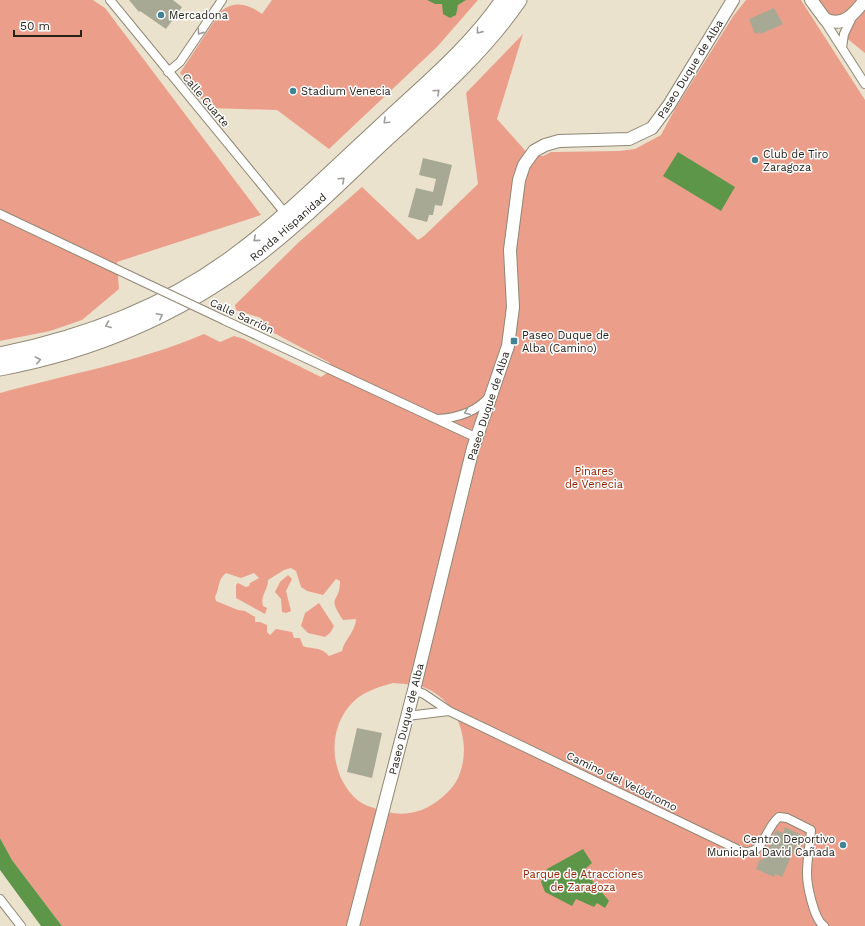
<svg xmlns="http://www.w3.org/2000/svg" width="865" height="926" viewBox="0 0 865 926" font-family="'Work Sans',sans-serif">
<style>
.green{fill:#eb9f8b;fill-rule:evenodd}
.water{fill:#5e9649}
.building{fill:#a7a995}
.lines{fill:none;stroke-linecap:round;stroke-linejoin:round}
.street-casing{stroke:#8f8774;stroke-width:10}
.secondary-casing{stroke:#8f8774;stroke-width:14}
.highway-casing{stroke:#8f8774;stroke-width:17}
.street{stroke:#fff;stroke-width:8}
.secondary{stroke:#fff;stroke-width:12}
.highway{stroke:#fff;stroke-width:15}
.street-bridge-casing{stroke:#8f8774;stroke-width:10;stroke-linecap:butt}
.street-bridge{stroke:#fff;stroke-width:8}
.oneway{stroke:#9d9c98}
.poi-dot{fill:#408393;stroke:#fff;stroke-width:1.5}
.labels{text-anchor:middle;stroke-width:3;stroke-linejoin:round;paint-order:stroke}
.poi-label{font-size:11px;fill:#26231b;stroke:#fff;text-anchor:start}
.street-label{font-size:11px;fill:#26231b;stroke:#fff}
.park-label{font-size:11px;fill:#922100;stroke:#fff}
</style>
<rect width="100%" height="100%" fill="#ebe2ce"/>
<path class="green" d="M 0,0 L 93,0 L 105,8 L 261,215 L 117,262 L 119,289 L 82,320 L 50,331 L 0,341 Z
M 272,0 L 478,0 L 437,47 L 329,149 L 277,110 L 209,108 L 180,73 L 221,11 C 236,0 248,4 262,14 Z
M 746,0 L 801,0 L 865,100 L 865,926 L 62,926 L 12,860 L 0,838 L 0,393 C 68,374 139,362 204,334 L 220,342 L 234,336 L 244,339 L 321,377 L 330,371 L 330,363 L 259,325 L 261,318 L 236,310 L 235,305 L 299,242 L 362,187 L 418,240 L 424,236 L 478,184 L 466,93 L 523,34 L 497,119 L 530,156 L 543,156 L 551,152 L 619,151 L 635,149 L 661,135 L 675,109 L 734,15 ZM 291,568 L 296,571 L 301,587 L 307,591 L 323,595 L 336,579 L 340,581 C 340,604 326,595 343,620 L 356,619 C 356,631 344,640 342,651 L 329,656 C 320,646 314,650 303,646 L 300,638 L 294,638 L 292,632 L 276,629 L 270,635 L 267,632 L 267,625 L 260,622 L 255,622 L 255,617 L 245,611 L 238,610 L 216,601 L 215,597 C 220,588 217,580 226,573 L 241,578 L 254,573 L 259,578 L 250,583 L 249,586 L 246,587 L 238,583 L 236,585 L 236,598 L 265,614 L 267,608 L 263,606 C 260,596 268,590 268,580 L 284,570 ZM 393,683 C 401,684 412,684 420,686 C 456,697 472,739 460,773 C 456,786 444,797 433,804 C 418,814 400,816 384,811 C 373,808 362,805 354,797 C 329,771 327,727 354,701 C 365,691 379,687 393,683 Z
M 819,0 L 857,0 L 841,17 L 831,16 Z
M 865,7 L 865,53 L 844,36 Z
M 288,575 L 292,579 L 286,591 L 291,611 L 286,613 L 282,612 L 281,599 L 275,592 L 280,582 Z
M 319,603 L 334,626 L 330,633 L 325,637 L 308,633 L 301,626 L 305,613 Z"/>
<path class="water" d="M 427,0 L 466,0 L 458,5 L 456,15 L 450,18 L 443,14 L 442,4 L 435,4 Z
M 678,152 L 735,187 L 721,211 L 663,176 Z
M 0,838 L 12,860 L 62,926 L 41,926 L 0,870 Z
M 583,849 L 592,863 L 585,869 L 585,872 L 609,901 L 605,908 L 597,903 L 594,907 L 576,899 L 572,906 L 545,892 L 541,882 L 547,869 Z"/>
<path class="building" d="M 129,0 L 173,0 L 182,7 L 166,29 L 140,11 L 139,12 Z
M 774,8 L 783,24 L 761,34 L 760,32 L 755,34 L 749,19 Z
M 423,158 L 452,165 L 442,206 L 435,205 L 433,215 L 429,215 L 427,222 L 408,217 L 416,188 L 433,192 L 436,179 L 419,175 Z
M 357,728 L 382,733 L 372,778 L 347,772 Z
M 785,827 L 801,835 L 782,877 L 775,874 L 774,877 L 756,869 L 760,859 L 763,860 L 776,830 L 783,833 Z"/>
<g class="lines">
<g class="street-casing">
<path id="street" d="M 110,0 L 285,213
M 822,17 L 865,84
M 842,48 L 844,34 L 853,15
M 168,72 L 180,62 L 222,0
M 0,214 L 135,278
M 224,320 L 475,437
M 437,419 C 456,418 476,412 489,397
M 414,690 L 424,694 L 449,711 L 741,851 C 764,858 765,827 779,817 L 787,818 L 811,830 C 810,844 807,859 807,874 C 807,885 814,920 824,926
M 407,716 L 449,711
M 0,899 L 21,926"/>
</g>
<g class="secondary-casing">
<path id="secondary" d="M 811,0 L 825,19 C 843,28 854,14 865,0
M 353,926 L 414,690 L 473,448 L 508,346 L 513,307 L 510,250 L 519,180 L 524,165 L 534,151 L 545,145 L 559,141 L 629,139 L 652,128 L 669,105 L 733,0"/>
</g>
<g class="highway-casing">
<path id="highway" d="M 0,355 C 88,337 170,306 241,251 C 290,214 333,170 378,129 C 421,88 470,49 503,0
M 0,368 C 92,351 177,315 252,259 C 299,224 341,181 384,141 C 432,97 482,54 519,0"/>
</g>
<use href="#street" class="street"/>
<use href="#secondary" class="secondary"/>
<use href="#highway" class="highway"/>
<g class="street-bridge-casing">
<path id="street-bridge" d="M 135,278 L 224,320"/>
</g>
<use href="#street-bridge" class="street-bridge"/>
</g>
<defs><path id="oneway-chevron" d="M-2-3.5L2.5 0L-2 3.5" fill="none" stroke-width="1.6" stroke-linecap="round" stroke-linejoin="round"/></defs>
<g class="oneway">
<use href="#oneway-chevron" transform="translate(479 31) rotate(129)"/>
<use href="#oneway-chevron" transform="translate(200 32) rotate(125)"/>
<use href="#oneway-chevron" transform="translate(437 92) rotate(-43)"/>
<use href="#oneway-chevron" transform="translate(386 121) rotate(137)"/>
<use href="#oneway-chevron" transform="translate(342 180) rotate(-43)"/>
<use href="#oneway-chevron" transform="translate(256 239) rotate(140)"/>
<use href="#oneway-chevron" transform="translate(160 316) rotate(-27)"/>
<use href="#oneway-chevron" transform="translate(108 325) rotate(159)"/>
<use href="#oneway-chevron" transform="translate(38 360) rotate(-13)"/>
<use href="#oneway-chevron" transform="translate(467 412) rotate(158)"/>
</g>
<g class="poi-dot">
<circle cx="161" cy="15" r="4"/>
<circle cx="293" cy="91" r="4"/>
<circle cx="755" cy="160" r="4"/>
<rect x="510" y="337" width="8" height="8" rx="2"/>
<circle cx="843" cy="845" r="4"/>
</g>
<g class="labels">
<g class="poi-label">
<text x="169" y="19">Mercadona</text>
<text x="301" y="95">Stadium Venecia</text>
<text x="763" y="158">Club de Tiro<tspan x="763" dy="13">Zaragoza</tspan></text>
<text x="522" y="339">Paseo Duque de<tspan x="522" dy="13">Alba (Camino)</tspan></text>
<text x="835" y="843" text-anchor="end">Centro Deportivo<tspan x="835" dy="13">Municipal David Cañada</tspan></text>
</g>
<g class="street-label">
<text transform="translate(690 69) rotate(-58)" y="4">Paseo Duque de Alba</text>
<text transform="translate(206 100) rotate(50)" y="4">Calle Cuarte</text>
<text transform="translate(288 227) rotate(-41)" y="4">Ronda Hispanidad</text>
<text transform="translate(242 316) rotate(25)" y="4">Calle Sarrión</text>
<text transform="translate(488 406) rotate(-72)" y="4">Paseo Duque de Alba</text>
<text transform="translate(406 719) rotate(-76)" y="4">Paseo Duque de Alba</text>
<text transform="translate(622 781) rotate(26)" y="4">Camino del Velódromo</text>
</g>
<g class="park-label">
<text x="594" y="475">Pinares<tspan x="594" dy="13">de Venecia</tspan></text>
<text x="583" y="878">Parque de Atracciones<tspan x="583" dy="13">de Zaragoza</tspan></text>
</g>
</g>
<path d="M14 30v6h67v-6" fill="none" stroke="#26231b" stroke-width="2"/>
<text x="20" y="30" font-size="12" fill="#26231b" stroke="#ffffff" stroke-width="3" paint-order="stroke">50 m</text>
</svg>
